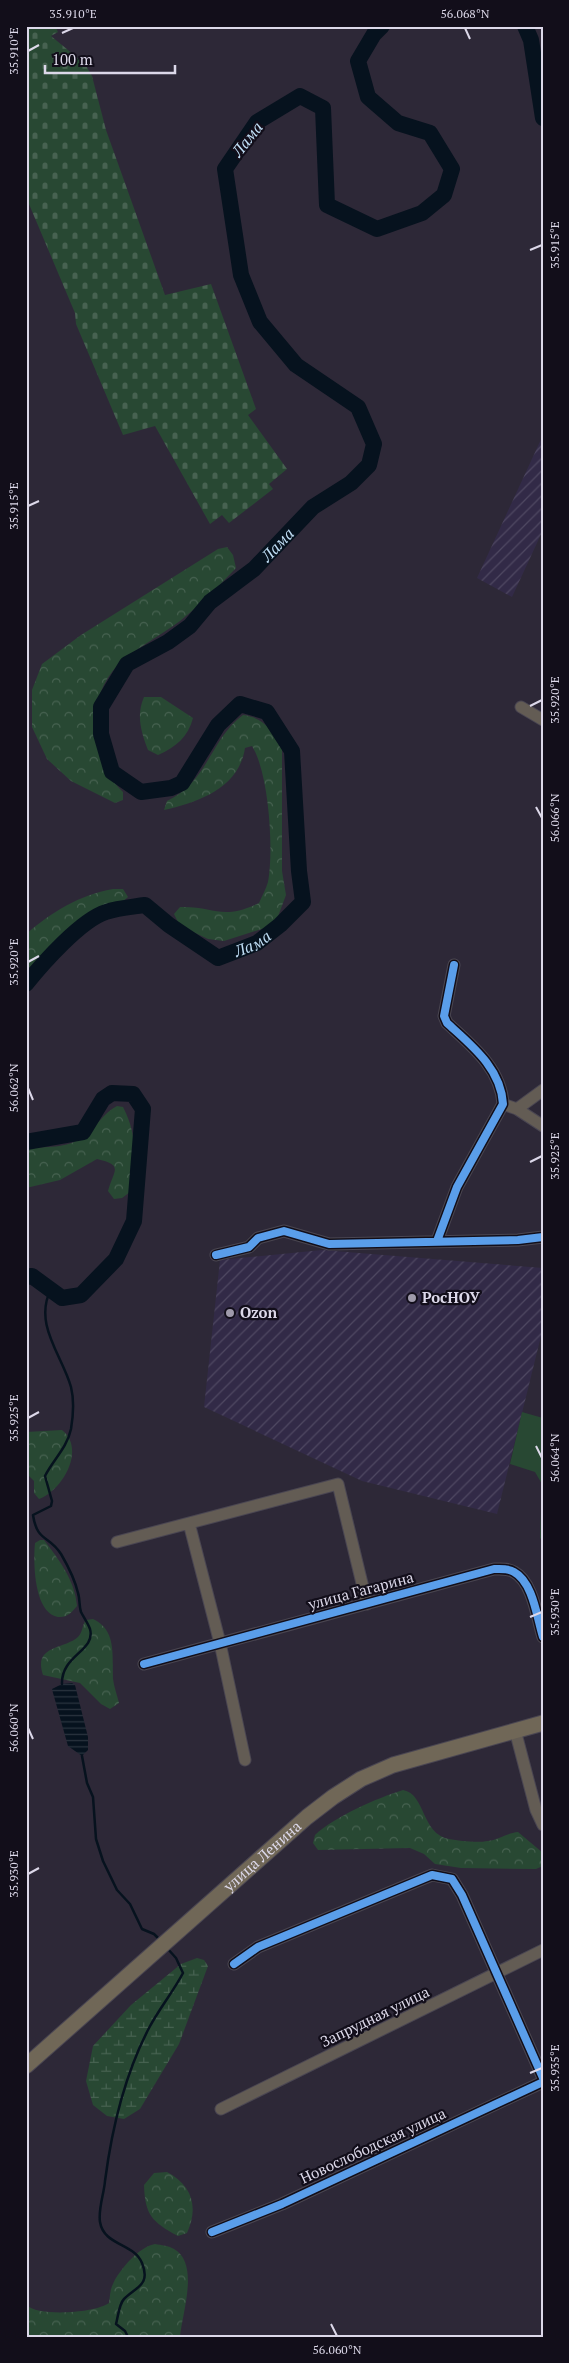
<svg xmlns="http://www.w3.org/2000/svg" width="569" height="2363" viewBox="0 0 569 2363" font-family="'PT Serif',serif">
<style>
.industrial{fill:url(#industrial-furrows)}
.forest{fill:url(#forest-crowns)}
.wetland{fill:url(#wetland-marsh)}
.cemetery{fill:url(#cemetery-stones)}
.park{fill:#284833}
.water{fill:url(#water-rules)}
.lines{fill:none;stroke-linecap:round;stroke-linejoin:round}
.stream{stroke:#06121e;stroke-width:2.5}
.river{stroke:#06121e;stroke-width:16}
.minor-casing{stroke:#4a4652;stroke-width:13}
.major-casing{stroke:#4a4652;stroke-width:17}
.minor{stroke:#635c54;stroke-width:11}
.major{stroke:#706757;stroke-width:15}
.cycleway-casing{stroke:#120e1a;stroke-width:11}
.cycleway{stroke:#5a9eea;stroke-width:8}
.ticks{fill:none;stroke:#dcd8e9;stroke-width:2}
.poi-dot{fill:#9f9aab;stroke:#120e1a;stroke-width:2}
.labels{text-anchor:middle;stroke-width:4.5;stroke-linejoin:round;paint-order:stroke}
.poi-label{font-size:15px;font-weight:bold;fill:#dcd8e9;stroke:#120e1a;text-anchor:start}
.street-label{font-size:15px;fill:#dcd8e9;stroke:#120e1a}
.water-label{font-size:16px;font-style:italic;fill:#bfddf4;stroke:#120e1a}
.neatline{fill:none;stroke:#dcd8e9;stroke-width:2}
.ticks-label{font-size:12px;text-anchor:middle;fill:#dcd8e9}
</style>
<defs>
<pattern id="industrial-furrows" width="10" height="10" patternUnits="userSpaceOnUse" patternTransform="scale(1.25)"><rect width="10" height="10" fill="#322a47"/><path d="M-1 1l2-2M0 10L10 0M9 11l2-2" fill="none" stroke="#4f4862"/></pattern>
<pattern id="forest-crowns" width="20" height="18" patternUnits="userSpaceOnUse" patternTransform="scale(1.25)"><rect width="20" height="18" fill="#284833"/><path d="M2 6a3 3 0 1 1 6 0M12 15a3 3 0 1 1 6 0" fill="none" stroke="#476251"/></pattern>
<pattern id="wetland-marsh" width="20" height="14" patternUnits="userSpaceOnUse" patternTransform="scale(1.25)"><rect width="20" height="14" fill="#284833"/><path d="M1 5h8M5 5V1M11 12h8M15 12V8" fill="none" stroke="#476251"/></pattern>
<pattern id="cemetery-stones" width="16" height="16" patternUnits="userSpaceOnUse" patternTransform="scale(1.25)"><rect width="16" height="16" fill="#284833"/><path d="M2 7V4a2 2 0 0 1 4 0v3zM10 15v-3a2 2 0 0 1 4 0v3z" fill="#476251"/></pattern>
<pattern id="water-rules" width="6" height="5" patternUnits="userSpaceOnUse" patternTransform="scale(1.25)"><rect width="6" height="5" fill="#06121e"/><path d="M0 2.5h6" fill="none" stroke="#2a343f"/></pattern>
</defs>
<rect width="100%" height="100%" fill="#2d2837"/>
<path class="industrial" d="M 543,435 L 543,530 L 512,597 L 477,578 Z
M 322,1250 L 543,1268 L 543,1328 L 497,1514 L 362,1481 L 204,1407 L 220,1260 Z"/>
<path class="forest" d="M 227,547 L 233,555 L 236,568 C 218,587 200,605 180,621 C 160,636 136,648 118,665 C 84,700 89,760 123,792 L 123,800 L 115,803 L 71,781 L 47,759 L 32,727 L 32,690 L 42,664 L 81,635 L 218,549 Z
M 144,697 L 161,697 L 193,718 C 188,737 176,747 158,755 L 148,750 C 141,732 136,715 144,697 Z
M 243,715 C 265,718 271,730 282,749 L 282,871 L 286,895 L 277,919 L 265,928 L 224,941 L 208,939 L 191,931 L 179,924 L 174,914 L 180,907 C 215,906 221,921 259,903 C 262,896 266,889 268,882 C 274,850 269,773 252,746 L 245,748 C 239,788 199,802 164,810 L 167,801 C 208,782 211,738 243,715 Z
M 113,889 L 123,889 L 128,897 L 121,903 L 81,919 L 26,971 L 26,934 C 52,912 79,895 113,889 Z
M 117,1106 L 123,1107 C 139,1138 134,1159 130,1192 L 122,1198 L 114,1199 L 108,1191 C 114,1170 124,1165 97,1159 L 60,1180 L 26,1188 L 26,1149 C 45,1146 67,1149 83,1137 C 96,1128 103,1113 117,1106 Z
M 62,1430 C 86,1449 63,1490 39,1499 L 34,1493 L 34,1481 L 26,1473 L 26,1432 Z
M 40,1540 L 44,1540 C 59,1560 75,1580 77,1606 C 72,1612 67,1618 58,1617 C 34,1613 33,1563 35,1543 Z
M 93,1619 C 117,1630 112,1656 113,1679 C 114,1687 117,1695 119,1703 L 110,1709 L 101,1704 L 80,1683 L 43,1675 C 33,1645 63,1650 78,1637 C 83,1632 82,1625 86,1620 Z
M 403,1790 C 426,1794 421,1834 449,1839 C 460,1841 477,1843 488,1841 C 498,1840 507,1833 518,1832 L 543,1853 L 543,1866 L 536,1869 L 461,1868 L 435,1864 L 424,1854 L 410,1848 L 318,1850 L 313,1843 L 315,1835 C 334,1817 377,1798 403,1790 Z
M 167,2172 C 192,2185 199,2207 187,2233 L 178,2236 C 152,2222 145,2215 144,2185 L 154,2173 Z
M 155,2244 C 161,2245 169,2246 174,2249 C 200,2264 182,2313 180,2337 L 26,2337 L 26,2305 C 39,2317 95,2313 109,2303 C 110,2297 110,2289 113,2284 C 119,2270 140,2246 155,2244 Z"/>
<path class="wetland" d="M 197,1958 L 204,1960 L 208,1966 L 179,2044 L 140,2109 L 124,2119 L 107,2116 L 93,2105 L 86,2081 L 93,2046 L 131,2005 L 181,1964 Z"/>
<path class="cemetery" d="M 29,26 L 55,26 L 58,32 L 51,36 L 85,64 L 92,76 L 106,130 L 165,295 L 211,284 L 256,409 L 248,415 L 287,469 L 269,484 L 273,489 L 229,523 L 222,515 L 210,524 L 155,426 L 123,435 L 76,324 L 75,313 L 26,197 L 26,27 Z"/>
<path class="park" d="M 522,1412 L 543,1418 L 543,1541 L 540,1538 L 542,1484 L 535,1472 L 510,1464 Z"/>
<path class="water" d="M 72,1683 L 75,1685 L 88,1737 L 88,1750 L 82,1756 L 68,1746 L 53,1693 L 52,1689 L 62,1684 Z"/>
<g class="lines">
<path class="stream" d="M 51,1289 C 33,1324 62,1355 71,1387 C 74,1399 73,1417 71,1429 C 67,1448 53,1460 45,1476 L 52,1501 L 51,1506 L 33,1515 C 37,1542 49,1535 61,1554 C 68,1566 75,1580 78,1593 C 80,1599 79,1606 81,1612 C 84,1618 88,1623 90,1629 C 96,1651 61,1655 62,1684
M 82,1756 L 87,1783 L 93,1797 L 96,1839 L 103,1861 L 117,1890 L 130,1904 L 142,1929 L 154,1934 L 160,1940
M 128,2337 L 125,2331 L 116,2324 C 118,2317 119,2304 124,2299 C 136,2287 151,2285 142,2263 C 134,2243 104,2246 100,2222 C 98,2209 104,2194 105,2181 C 112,2127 124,2076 149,2028 C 159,2009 173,1992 183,1973 L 176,1958 L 167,1948"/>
<g class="river">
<path d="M 525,26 L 531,40 L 543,118"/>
<path id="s1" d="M 26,984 C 43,963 81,920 106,912 C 118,908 132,907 145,905 L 169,925 L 218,958 L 257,943 L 280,925 L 303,902 L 299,871 L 292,751 L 267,712 L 240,704 L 218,725 L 182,783 L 171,788 L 141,792 L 112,772 L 101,734 L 101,707 L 127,664 L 168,642 L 190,626 L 210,602 L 254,569 L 313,507 L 351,483 L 369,465 L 374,444 L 358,407 L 296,365 L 260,322 L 241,275 L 225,169 L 257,122 L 300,96 L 323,108 L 327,205 L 377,229 L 422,213 L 444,195 L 452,169 L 430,133 L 398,123 L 368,97 L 358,61 L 374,34 L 382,26"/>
<path d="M 26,1142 L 83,1132 L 103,1099 L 112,1093 L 133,1094 L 143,1109 L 134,1221 L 116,1259 L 81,1295 L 62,1298 L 32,1276 L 26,1277"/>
</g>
<g class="minor-casing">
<path id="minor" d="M 521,707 L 543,720
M 503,1104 L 517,1109 L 543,1126
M 517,1109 L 543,1090
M 437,1241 L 457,1187 L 503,1104 C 501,1068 471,1045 447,1023 L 444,1016 L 454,965
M 216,1255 L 249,1247 L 258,1238 L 284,1231 L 329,1244 L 518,1240 L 543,1237
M 189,1523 L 220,1643 L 245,1760
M 117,1542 L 338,1484 L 367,1604
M 144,1664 L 494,1569 C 501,1569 508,1568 514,1572 C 533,1582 537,1618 543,1637
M 515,1730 L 536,1810 L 543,1825
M 234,1964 L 258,1947 L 432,1875 L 452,1879 L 462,1895 L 543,2078
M 221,2109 L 543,1950
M 212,2232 L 282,2204 L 543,2082"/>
</g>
<g class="major-casing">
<g id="major">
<path id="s2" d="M 26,2066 L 307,1817 L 333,1797 L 361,1779 L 393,1765 L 543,1723"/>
</g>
</g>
<use href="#minor" class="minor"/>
<use href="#major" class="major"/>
<g class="cycleway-casing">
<path id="cycleway" d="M 437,1241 L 457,1187 L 503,1104 C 501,1068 471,1045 447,1023 L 444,1016 L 454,965
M 216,1255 L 249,1247 L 258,1238 L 284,1231 L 329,1244 L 518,1240 L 543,1237
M 144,1664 L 494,1569 C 501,1569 508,1568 514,1572 C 533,1582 537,1618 543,1637
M 234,1964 L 258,1947 L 432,1875 L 452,1879 L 462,1895 L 543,2078
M 212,2232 L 282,2204 L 543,2082"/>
</g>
<use href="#cycleway" class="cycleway"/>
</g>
<path class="ticks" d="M 465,28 L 470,39M 62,33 L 73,28M 28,51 L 39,45M 530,250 L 542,245M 28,506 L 39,501M 530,706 L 542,700M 536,807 L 542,818M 28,962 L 39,956M 28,1088 L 33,1100M 530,1162 L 542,1156M 28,1418 L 39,1412M 536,1446 L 542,1458M 530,1617 L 542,1612M 28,1728 L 33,1739M 28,1874 L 39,1868M 530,2073 L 542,2068M 331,2324 L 337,2336"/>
<g class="poi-dot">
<circle cx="412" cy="1298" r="5"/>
<circle cx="230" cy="1313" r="5"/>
</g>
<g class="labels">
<g class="poi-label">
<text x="422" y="1303">РосНОУ</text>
<text x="240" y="1318">Ozon</text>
</g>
<g class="street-label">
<text transform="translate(361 1591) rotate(-15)" y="5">улица Гагарина</text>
<text dy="5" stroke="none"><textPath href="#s2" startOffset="316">улица Ленина</textPath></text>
<text transform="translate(375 2017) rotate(-26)" y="5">Запрудная улица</text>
<text transform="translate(373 2146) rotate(-25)" y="5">Новослободская улица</text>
</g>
<g class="water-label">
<text transform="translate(247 139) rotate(-52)" y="6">Лама</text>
<text dy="6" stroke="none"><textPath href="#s1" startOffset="1055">Лама</textPath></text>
<text dy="6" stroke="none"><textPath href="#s1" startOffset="276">Лама</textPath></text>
</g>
</g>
<rect width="569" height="2363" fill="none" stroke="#120e1a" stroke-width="55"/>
<path d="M45 65v8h130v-8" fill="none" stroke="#dcd8e9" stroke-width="2.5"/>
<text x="52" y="65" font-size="15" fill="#dcd8e9" stroke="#120e1a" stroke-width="4" paint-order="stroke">100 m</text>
<rect x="28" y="28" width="514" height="2308" class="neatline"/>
<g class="ticks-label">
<text x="73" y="18">35.910°E</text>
<text x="465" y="18">56.068°N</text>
<text transform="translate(14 51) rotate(-90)" y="4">35.910°E</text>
<text transform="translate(555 245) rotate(-90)" y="4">35.915°E</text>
<text transform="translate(14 506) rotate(-90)" y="4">35.915°E</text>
<text transform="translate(555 700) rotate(-90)" y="4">35.920°E</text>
<text transform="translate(555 818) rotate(-90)" y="4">56.066°N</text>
<text transform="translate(14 962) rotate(-90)" y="4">35.920°E</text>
<text transform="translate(14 1088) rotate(-90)" y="4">56.062°N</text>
<text transform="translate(555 1156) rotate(-90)" y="4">35.925°E</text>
<text transform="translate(14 1418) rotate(-90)" y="4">35.925°E</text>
<text transform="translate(555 1458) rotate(-90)" y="4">56.064°N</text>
<text transform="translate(555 1612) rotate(-90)" y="4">35.930°E</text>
<text transform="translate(14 1728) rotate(-90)" y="4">56.060°N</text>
<text transform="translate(14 1874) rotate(-90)" y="4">35.930°E</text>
<text transform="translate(555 2068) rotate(-90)" y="4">35.935°E</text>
<text x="337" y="2354">56.060°N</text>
</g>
</svg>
